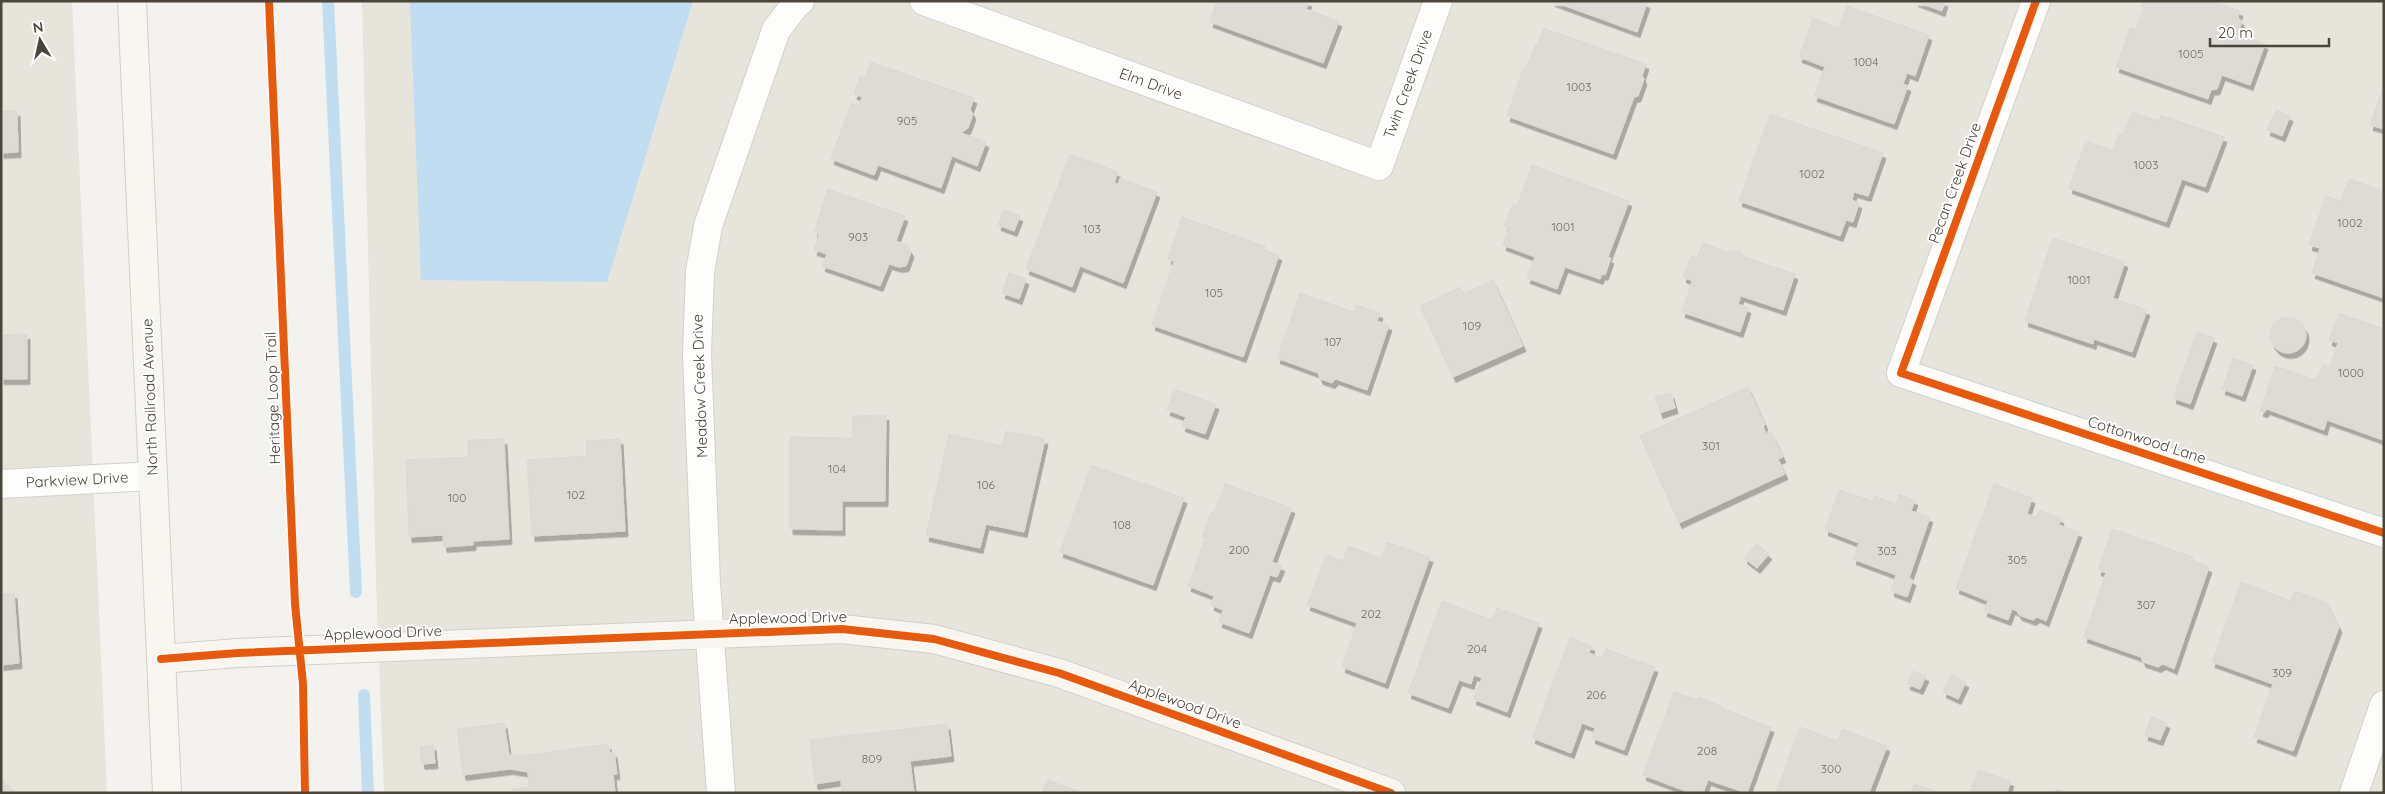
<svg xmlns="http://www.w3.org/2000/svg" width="2385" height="794" viewBox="0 0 2385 794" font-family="Quicksand,sans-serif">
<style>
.residential{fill:#e7e4dc}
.water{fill:#c0ddf1}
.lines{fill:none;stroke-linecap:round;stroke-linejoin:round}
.stream{stroke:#c0ddf1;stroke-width:12}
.building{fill:#dedbd6;stroke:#dcd9d4;filter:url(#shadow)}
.street-casing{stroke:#d2d0cb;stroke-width:30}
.secondary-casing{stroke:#d3cfc5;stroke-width:30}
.street{stroke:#fdfdfc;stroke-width:28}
.secondary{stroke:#f7f6f1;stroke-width:28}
.cycleway-casing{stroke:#fff;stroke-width:11}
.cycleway{stroke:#e8590c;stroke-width:8}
.labels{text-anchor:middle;stroke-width:4;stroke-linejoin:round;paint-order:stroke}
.number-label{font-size:12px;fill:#706a61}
.street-label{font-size:15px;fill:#4b4439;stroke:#fff}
</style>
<defs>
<filter id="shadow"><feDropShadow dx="3" dy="5.5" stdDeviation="0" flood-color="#0004"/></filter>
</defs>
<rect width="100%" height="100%" fill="#f4f2ee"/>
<path class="residential" d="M 1,1 L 72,1 L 107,793 L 1,793 Z
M 362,1 L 2384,1 L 2384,793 L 384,793 L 376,582 Z"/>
<path class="water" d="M 410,1 L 693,1 L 607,282 L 421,280 Z"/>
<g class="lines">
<path class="stream" d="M 328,1 L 356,592
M 364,695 L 368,793"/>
</g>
<path class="building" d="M 1217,1 L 1309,1 L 1306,9 L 1339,21 L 1323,63 L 1210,22 Z
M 1552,1 L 1642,1 L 1647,3 L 1637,32 Z
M 1915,1 L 1945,1 L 1942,11 Z
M 2143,1 L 2213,1 L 2240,11 L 2238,17 L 2242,22 L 2237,35 L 2265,44 L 2250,85 L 2222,75 L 2217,89 L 2211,90 L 2208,99 L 2116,67 L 2130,28 L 2136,29 L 2144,7 L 2141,7 Z
M 1847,6 L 1929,35 L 1915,76 L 1907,73 L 1903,84 L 1908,86 L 1894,124 L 1814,96 L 1825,67 L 1799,57 L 1813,18 L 1839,28 Z
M 1543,28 L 1646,64 L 1642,76 L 1644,79 L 1638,96 L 1634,97 L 1613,154 L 1507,116 L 1523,69 L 1525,70 L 1535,45 L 1537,45 Z
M 871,62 L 974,98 L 970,109 L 973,114 L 968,128 L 961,133 L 986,142 L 977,166 L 952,156 L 941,188 L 878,165 L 874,175 L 831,159 L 851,103 L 859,106 L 862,97 L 854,94 L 860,76 L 865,77 Z
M 2384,86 L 2384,129 L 2370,125 Z
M 2276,110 L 2290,116 L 2282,136 L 2267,130 Z
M 1,111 L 17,111 L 18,152 L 1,153 Z
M 2132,112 L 2159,121 L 2161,115 L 2224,137 L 2205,187 L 2182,179 L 2166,222 L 2069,188 L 2086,141 L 2113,151 L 2119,134 L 2123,135 Z
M 1770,114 L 1883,153 L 1868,196 L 1854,192 L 1852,200 L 1859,203 L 1853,222 L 1846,220 L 1840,236 L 1739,201 Z
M 1070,154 L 1118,172 L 1114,183 L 1118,184 L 1120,178 L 1157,192 L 1123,283 L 1080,266 L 1072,287 L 1026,269 Z
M 1532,165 L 1629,201 L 1608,257 L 1611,258 L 1605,275 L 1602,274 L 1600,279 L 1565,267 L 1557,289 L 1527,278 L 1535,257 L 1503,245 L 1509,228 L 1504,226 L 1513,204 L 1517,206 Z
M 2349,179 L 2384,191 L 2384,298 L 2312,273 L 2320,248 L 2309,245 L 2326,196 L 2341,201 Z
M 828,189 L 905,216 L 896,241 L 907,245 L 911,252 L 906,266 L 899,267 L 889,264 L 880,286 L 822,266 L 827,254 L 814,250 L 819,234 L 814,232 Z
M 1003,210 L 1020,216 L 1014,231 L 998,225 Z
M 1182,217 L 1265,246 L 1264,250 L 1279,255 L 1243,357 L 1152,325 L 1174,261 L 1168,259 Z
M 2053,238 L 2125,262 L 2113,298 L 2147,310 L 2132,352 L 2094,339 L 2093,344 L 2025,321 Z
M 1703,243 L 1728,252 L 1733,250 L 1741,252 L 1744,257 L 1795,274 L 1783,310 L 1741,296 L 1738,304 L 1748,308 L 1740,332 L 1682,312 L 1692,281 L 1683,277 L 1691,256 L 1697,258 Z
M 1009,273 L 1026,279 L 1019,299 L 1002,293 Z
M 1493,280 L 1523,346 L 1453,377 L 1420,306 L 1460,287 L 1463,294 Z
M 1300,293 L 1354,312 L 1356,305 L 1380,313 L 1377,321 L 1389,325 L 1367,390 L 1336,379 L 1332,383 L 1320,379 L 1318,373 L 1277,358 Z
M 2339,313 L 2384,329 L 2383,440 L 2327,420 L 2324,430 L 2267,409 L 2265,412 L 2260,411 L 2275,366 L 2316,380 L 2323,364 L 2330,367 L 2338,343 L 2329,340 Z
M2270 335a18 18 0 1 1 36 0a18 18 0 1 1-36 0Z
M 2197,332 L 2214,338 L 2190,404 L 2173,398 Z
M 27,334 L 27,379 L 1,379 L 1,335 Z
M 2233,358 L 2253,365 L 2242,396 L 2222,389 Z
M 1748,387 L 1765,425 L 1763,426 L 1766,434 L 1771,432 L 1783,457 L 1778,459 L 1785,474 L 1679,523 L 1640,436 Z
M 1174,389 L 1216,404 L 1205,434 L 1182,426 L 1186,417 L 1167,410 Z
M 1671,393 L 1675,408 L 1660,413 L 1655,397 Z
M 886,415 L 885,501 L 842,501 L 842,530 L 790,529 L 790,437 L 853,438 L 853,416 Z
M 1006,431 L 1045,439 L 1024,532 L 986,524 L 980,548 L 926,536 L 949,434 L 1002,446 Z
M 504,439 L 509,539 L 473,541 L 473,545 L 444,547 L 443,535 L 409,537 L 406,460 L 468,457 L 468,440 Z
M 620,439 L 625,531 L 532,536 L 527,460 L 587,456 L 586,441 Z
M 1091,465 L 1184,498 L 1153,585 L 1060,552 Z
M 1225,484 L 1292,508 L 1272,562 L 1282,566 L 1277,577 L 1270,575 L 1249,633 L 1219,622 L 1223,610 L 1211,605 L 1214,596 L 1188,586 L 1205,538 L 1202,537 L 1211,512 L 1214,513 Z
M 1994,484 L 2032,498 L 2027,514 L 2037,517 L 2040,510 L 2061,518 L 2059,525 L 2079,532 L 2046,621 L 2037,617 L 2033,620 L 2019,615 L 2017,611 L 2012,609 L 2008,620 L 1984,611 L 1988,601 L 1956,588 Z
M 1839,490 L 1872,501 L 1874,496 L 1896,504 L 1899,494 L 1915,500 L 1911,511 L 1930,517 L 1909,578 L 1913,580 L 1907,597 L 1891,591 L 1896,575 L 1853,559 L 1859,543 L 1825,530 Z
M 2112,529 L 2193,557 L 2192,561 L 2209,567 L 2174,669 L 2163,664 L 2158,667 L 2143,662 L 2141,657 L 2084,637 L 2106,573 L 2098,570 Z
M 1387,542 L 1430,557 L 1385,683 L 1342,667 L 1357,623 L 1307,605 L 1326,555 L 1343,561 L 1348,546 L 1382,558 Z
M 1757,544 L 1769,554 L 1757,568 L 1744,558 Z
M 2241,582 L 2291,601 L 2295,591 L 2327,603 L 2339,627 L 2293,751 L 2254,737 L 2273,684 L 2212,662 Z
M 14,593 L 19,663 L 1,665 L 1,594 Z
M 1442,601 L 1492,620 L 1497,608 L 1539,623 L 1507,712 L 1473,699 L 1482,678 L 1474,675 L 1471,684 L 1459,680 L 1448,708 L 1408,693 Z
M 1570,637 L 1592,646 L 1589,653 L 1602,658 L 1606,649 L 1655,667 L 1624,750 L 1592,738 L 1595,728 L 1582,723 L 1571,753 L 1532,738 Z
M 1913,671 L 1926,676 L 1920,689 L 1907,684 Z
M 1951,675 L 1966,682 L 1958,699 L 1943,692 Z
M 1674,692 L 1698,700 L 1699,697 L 1722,706 L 1721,708 L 1771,727 L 1747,793 L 1708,780 L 1703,793 L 1691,793 L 1643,775 Z
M 2151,716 L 2167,723 L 2160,740 L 2145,735 Z
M 504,723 L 509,755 L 527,755 L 608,744 L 610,753 L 614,752 L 617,774 L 613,774 L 615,793 L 513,793 L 512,789 L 529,787 L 528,772 L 510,769 L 463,775 L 457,729 Z
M 947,724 L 951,756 L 910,761 L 914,793 L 842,793 L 841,780 L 815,784 L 810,740 Z
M 1800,727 L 1838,741 L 1842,729 L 1887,746 L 1869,793 L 1776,793 Z
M 433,745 L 435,763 L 422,764 L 420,747 Z
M 1978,770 L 2011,781 L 2007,793 L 1970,793 Z
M 1,777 L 15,793 L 1,793 Z
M 1047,780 L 1051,781 L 1083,793 L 1042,793 Z
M 1915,784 L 1941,793 L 1910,793 Z
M 2056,789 L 2068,793 L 2055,793 Z"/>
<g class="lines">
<g class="street-casing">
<path id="street" d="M 924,1 L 1379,166 L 1438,1
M 2036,1 L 1901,373 L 2384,533
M 1,484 L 153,476
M 721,793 L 706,583 L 697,354 L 700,272 L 708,226 L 776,30 L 795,5 L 800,1
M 2354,793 L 2384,705"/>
</g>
<g class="secondary-casing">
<path id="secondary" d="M 132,1 L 167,793
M 161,659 L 238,653 L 842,629 L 934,639 L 1059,673 L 1391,793"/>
</g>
<use href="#street" class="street"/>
<use href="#secondary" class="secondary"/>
<g class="cycleway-casing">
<path id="cycleway" d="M 269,1 L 295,604 L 303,684 L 305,793
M 2036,1 L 1901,373 L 2384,533
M 161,659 L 238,653 L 842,629 L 934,639 L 1059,673 L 1391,793"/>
</g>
<use href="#cycleway" class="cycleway"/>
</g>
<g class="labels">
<g class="number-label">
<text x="2191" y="58">1005</text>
<text x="1866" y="66">1004</text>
<text x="1579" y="91">1003</text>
<text x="907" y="125">905</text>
<text x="2146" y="169">1003</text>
<text x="1812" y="178">1002</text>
<text x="2350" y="227">1002</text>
<text x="1563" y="231">1001</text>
<text x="1092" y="233">103</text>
<text x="858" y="241">903</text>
<text x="2079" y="284">1001</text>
<text x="1214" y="297">105</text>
<text x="1472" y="330">109</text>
<text x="1333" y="346">107</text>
<text x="2351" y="377">1000</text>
<text x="1711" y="450">301</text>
<text x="837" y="473">104</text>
<text x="986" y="489">106</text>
<text x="576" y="499">102</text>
<text x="457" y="502">100</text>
<text x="1122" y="529">108</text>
<text x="1239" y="554">200</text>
<text x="1887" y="555">303</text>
<text x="2017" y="564">305</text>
<text x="2146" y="609">307</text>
<text x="1371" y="618">202</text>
<text x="1477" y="653">204</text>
<text x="2282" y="677">309</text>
<text x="1596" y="699">206</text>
<text x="1707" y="755">208</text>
<text x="872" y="763">809</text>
<text x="1831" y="773">300</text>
</g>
<g class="street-label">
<text transform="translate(1151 84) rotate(20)" y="5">Elm Drive</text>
<text transform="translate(1408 84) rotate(-70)" y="5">Twin Creek Drive</text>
<text transform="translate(1955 183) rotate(-70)" y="5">Pecan Creek Drive</text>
<text transform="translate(700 386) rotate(-92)" y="5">Meadow Creek Drive</text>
<text transform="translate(150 397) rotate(-92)" y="5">North Railroad Avenue</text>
<text transform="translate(273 398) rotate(-92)" y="5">Heritage Loop Trail</text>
<text transform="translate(2147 440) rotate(18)" y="5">Cottonwood Lane</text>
<text transform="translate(77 480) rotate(-3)" y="5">Parkview Drive</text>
<text transform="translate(788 618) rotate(-1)" y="5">Applewood Drive</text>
<text transform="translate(383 633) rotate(-2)" y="5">Applewood Drive</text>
<text transform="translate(1185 704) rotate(20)" y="5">Applewood Drive</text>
</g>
</g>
<rect width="2385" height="794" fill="none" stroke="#4b4439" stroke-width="5"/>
<g transform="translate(40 40) rotate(351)" stroke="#ffffff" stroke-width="4" paint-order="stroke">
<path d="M0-4L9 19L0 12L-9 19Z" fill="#4b4439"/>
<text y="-8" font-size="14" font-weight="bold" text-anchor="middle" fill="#4b4439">N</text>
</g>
<path d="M2210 38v8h119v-8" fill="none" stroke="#4b4439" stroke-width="2.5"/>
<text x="2218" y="38" font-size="15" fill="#4b4439" stroke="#ffffff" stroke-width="4" paint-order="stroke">20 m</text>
</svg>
